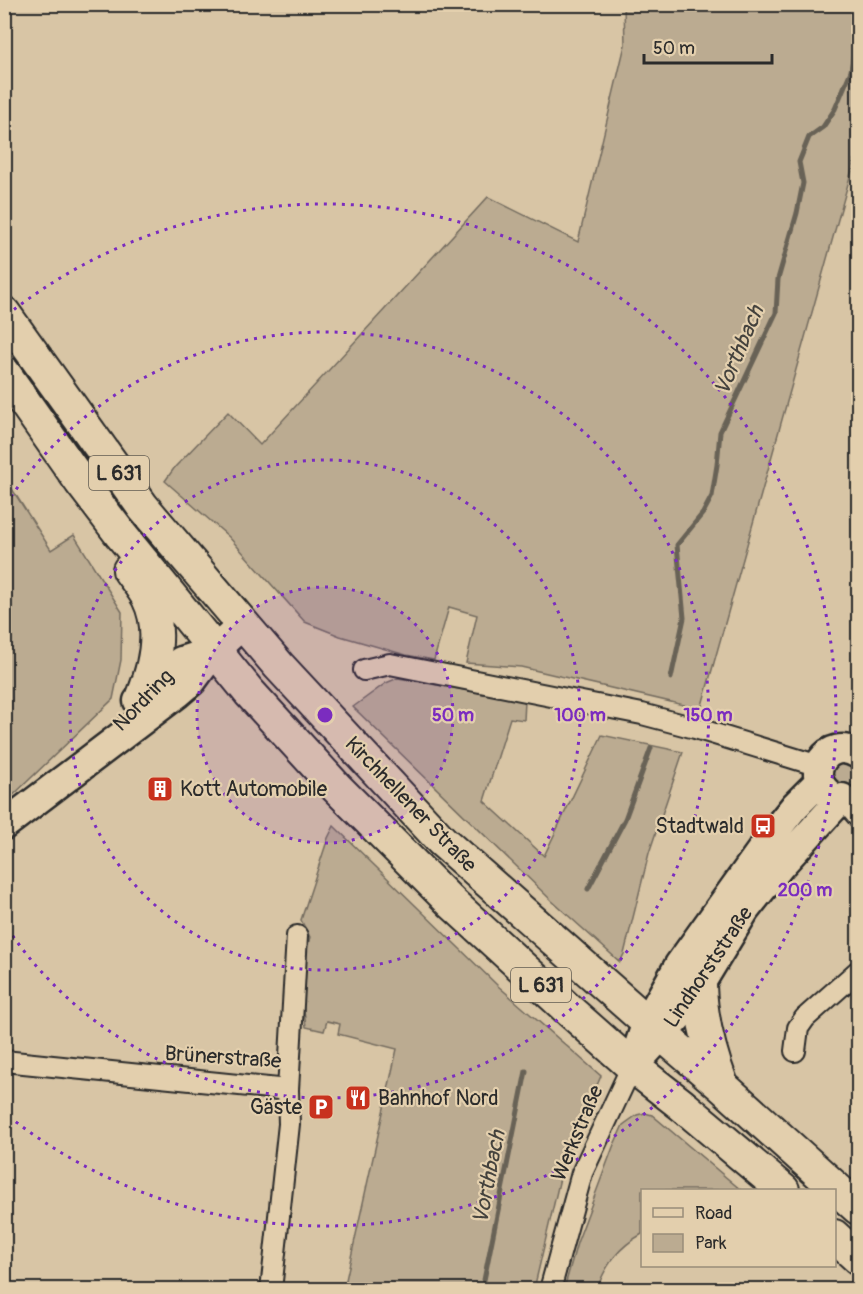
<svg xmlns="http://www.w3.org/2000/svg" width="863" height="1294" viewBox="0 0 863 1294" font-family="Pangolin,sans-serif">
<style>
.green{fill:#bbab91;stroke:#736b5e;stroke-width:1.5}
.lines{fill:none;stroke-linecap:round;stroke-linejoin:round}
.stream{stroke:#686256;stroke-width:5}
.street-casing{stroke:#2b2b2b;stroke-width:24}
.secondary-casing{stroke:#2b2b2b;stroke-width:33}
.primary-casing{stroke:#2b2b2b;stroke-width:36}
.street{stroke:#e3cfad;stroke-width:20}
.secondary{stroke:#e3cfad;stroke-width:28}
.primary{stroke:#e3cfad;stroke-width:32}
.ring{fill:none;stroke:#7b2cbf;stroke-width:3;stroke-dasharray:3 6}
.labels{text-anchor:middle;stroke-width:4.5;stroke-linejoin:round;paint-order:stroke}
.shield{fill:#e3cfad;stroke:#625c52;stroke-width:1.5}
.shield-label{font-size:20px;font-weight:bold;fill:#2b2b2b}
.street-label{font-size:21px;fill:#2b2b2b;stroke:#e3cfad}
.poi-label{font-size:21px;fill:#2b2b2b;stroke:#e3cfad;text-anchor:start}
.water-label{font-size:22px;font-style:italic;fill:#44423d;stroke:#e3cfad}
.centre{fill:#7b2cbf;stroke:#e3cfad;stroke-width:3}
.ring-label{font-size:18px;text-anchor:middle;font-weight:bold;fill:#7b2cbf;stroke:#e3cfad;stroke-width:4.5;stroke-linejoin:round;paint-order:stroke}
</style>
<rect width="100%" height="100%" fill="#d8c5a5"/>
<filter id="ink" filterUnits="userSpaceOnUse"><feTurbulence type="fractalNoise" baseFrequency=".0167" numOctaves="2"/><feDisplacementMap in="SourceGraphic" scale="12" xChannelSelector="R" yChannelSelector="G"/><feConvolveMatrix kernelMatrix="1 2 1 2 8 2 1 2 1" color-interpolation-filters="sRGB"/></filter>
<g filter="url(#ink)">
<path class="green" d="M 624,5 L 858,5 L 858,148 L 701,709 L 521,667 L 466,663 L 477,615 L 449,607 L 434,660 L 406,655 L 340,636 L 305,622 L 229,537 L 165,481 L 175,467 L 228,412 L 260,445 L 488,197 L 578,242 L 625,45 Z
M 5,478 L 51,550 L 74,535 L 122,612 L 121,660 L 113,699 L 5,803 Z
M 398,678 L 525,701 L 524,720 L 510,718 L 484,801 L 544,856 L 602,735 L 683,752 L 649,853 L 624,954 L 620,962 L 552,901 L 353,707 L 386,683 Z
M 836,763 L 852,764 L 856,772 C 855,786 847,786 835,785 L 830,770 Z
M 334,826 L 498,986 L 601,1076 L 564,1161 L 534,1289 L 344,1289 L 397,1049 L 338,1034 L 340,1024 L 327,1021 L 324,1031 L 306,1027 L 300,976 L 310,937 L 301,920 L 328,838 Z
M 645,1113 L 652,1115 L 741,1190 L 642,1190 L 642,1234 C 619,1247 606,1264 597,1289 L 564,1289 L 577,1243 L 613,1147 L 623,1125 L 637,1115 Z"/>
<g class="lines">
<path class="stream" d="M 671,678 L 684,618 L 677,545 L 703,513 L 712,496 L 717,465 L 720,432 L 776,313 L 778,279 L 797,213 L 803,183 L 799,162 L 809,137 L 823,127 L 835,109 L 851,71 L 856,39 L 855,4
M 588,889 L 625,819 L 651,748
M 482,1290 L 526,1071"/>
<g class="street-casing">
<path id="street" d="M 364,670 L 390,664 L 642,714 L 695,728 L 819,766
M 848,798 L 853,811 L 858,817
M 795,1051 L 798,1028 L 805,1018 L 858,971
M 4,1061 L 288,1090
M 271,1290 L 289,1124 L 288,1090 L 297,936
M 550,1290 L 582,1173 L 632,1066"/>
</g>
<g class="secondary-casing">
<path id="secondary" d="M 138,701 L 181,661 L 215,650
M 830,795 C 802,775 828,735 858,754
M 4,825 L 178,693 L 192,681 L 215,650 L 243,624
M 646,1052 L 685,1009 L 745,910 L 780,866 L 842,798
M 632,1066 L 647,1022 L 679,965 L 778,827 L 795,806 L 819,782"/>
</g>
<g class="primary-casing">
<path id="primary" d="M 4,313 L 143,507 L 279,666 L 442,841 L 647,1022 L 722,1086 L 858,1208
M 4,373 L 80,481 L 121,535 L 249,692 L 337,788 L 452,903 L 571,1012 L 632,1066 L 682,1105 L 783,1190
M 129,570 C 135,579 143,588 148,598 C 163,628 155,666 143,696
M 700,985 C 701,1020 710,1053 722,1085
M 834,1236 L 858,1258"/>
</g>
<use href="#street" class="street"/>
<use href="#secondary" class="secondary"/>
<use href="#primary" class="primary"/>
</g>
</g>
<circle cx="325" cy="715" r="128" fill="#7b2cbf" fill-opacity=".12"/>
<g class="ring">
<circle cx="325" cy="715" r="128"/>
<circle cx="325" cy="715" r="255"/>
<path d="M6 504A383 383 0 1 1 6 926"/>
<path d="M7 315A511 511 0 1 1 7 1115"/>
</g>
<defs>
<g id="building-square" transform="scale(1.35)"><rect x="-9" y="-9" width="18" height="18" rx="4" fill="#c8321e" stroke="#e3cfad"/><path d="M-4-6H4V6H1V3H-1V6H-4ZM-2.5-4.3h1.7v1.8h-1.7ZM.8-4.3h1.7v1.8H.8ZM-2.5-1h1.7V.8h-1.7ZM.8-1h1.7V.8H.8Z" fill="#fff"/></g>
<g id="bus-square" transform="scale(1.35)"><rect x="-9" y="-9" width="18" height="18" rx="4" fill="#c8321e" stroke="#e3cfad"/><path d="M-5-6H5V4H4V6H2V4H-2V6H-4V4H-5ZM-3.5-4V0h7V-4ZM-3.5 1.2v1.5H-2V1.2ZM2 1.2v1.5H3.5V1.2Z" fill="#fff"/></g>
<g id="restaurant-square" transform="scale(1.35)"><rect x="-9" y="-9" width="18" height="18" rx="4" fill="#c8321e" stroke="#e3cfad"/><path d="M-5-6h1v4h1v-4h1v4h1v-4h1v5L-1.5 .5V6h-2V.5L-5-1ZM5-6V6H3V1.5H1.5Q1.5-4 5-6Z" fill="#fff"/></g>
<g id="parking-square" transform="scale(1.35)"><rect x="-9" y="-9" width="18" height="18" rx="4" fill="#c8321e" stroke="#e3cfad"/><path d="M-3.5-5.5H1a3.5 3.5 0 0 1 0 7H-1V5.5H-3.5ZM-1-3.4V-.6H.8a1.4 1.4 0 0 0 0-2.8Z" fill="#fff"/></g>
</defs>
<g fill-rule="evenodd">
<use href="#building-square" x="160" y="789"/>
<use href="#bus-square" x="763" y="826"/>
<use href="#restaurant-square" x="358" y="1098"/>
<use href="#parking-square" x="321" y="1107"/>
</g>
<g class="labels">
<g class="shield">
<rect x="89" y="456" width="60" height="34" rx="4.5"/>
<rect x="511" y="968" width="60" height="34" rx="4.5"/>
</g>
<g class="shield-label">
<text x="119" y="480">L 631</text>
<text x="541" y="992">L 631</text>
</g>
<g class="street-label">
<text transform="translate(143 700) rotate(-46)" y="7">Nordring</text>
<text transform="translate(411 804) rotate(46)" y="7">Kirchhellener Straße</text>
<text transform="translate(708 967) rotate(-56)" y="7">Lindhorststraße</text>
<text transform="translate(223 1057) rotate(4)" y="7">Brünerstraße</text>
<text transform="translate(577 1133) rotate(-67)" y="7">Werkstraße</text>
</g>
<g class="poi-label">
<text x="180" y="796">Kott Automobile</text>
<text x="744" y="833" text-anchor="end">Stadtwald</text>
<text x="378" y="1105">Bahnhof Nord</text>
<text x="302" y="1114" text-anchor="end">Gäste</text>
</g>
<g class="water-label">
<text transform="translate(738 350) rotate(-67)" y="8">Vorthbach</text>
<text transform="translate(488 1177) rotate(-79)" y="8">Vorthbach</text>
</g>
</g>
<circle cx="325" cy="715" r="9" class="centre"/>
<g class="ring-label">
<text x="453" y="721">50 m</text>
<text x="580" y="721">100 m</text>
<text x="708" y="721">150 m</text>
<text x="805" y="896">200 m</text>
</g>
<rect width="863" height="1294" fill="none" stroke="#e3cfad" stroke-width="24"/>
<rect x="12" y="12" width="839" height="1270" fill="none" stroke="#2b2b2b" stroke-width="2" filter="url(#ink)"/>
<rect x="641" y="1189" width="195" height="78" fill="#e3cfad" stroke="#998d79" stroke-width="1.5"/>
<rect x="653" y="1208" width="30" height="9" fill="#e3cfad" stroke="#998d79" stroke-width="1.5"/>
<text x="695" y="1219" font-size="18" fill="#2b2b2b">Road</text>
<rect x="653" y="1234" width="30" height="18" fill="#bbab91" stroke="#998d79" stroke-width="1.5"/>
<text x="695" y="1249" font-size="18" fill="#2b2b2b">Park</text>
<path d="M644 54v9h128v-9" fill="none" stroke="#2b2b2b" stroke-width="3"/>
<text x="653" y="54" font-size="18" fill="#2b2b2b" stroke="#e3cfad" stroke-width="4.5" paint-order="stroke">50 m</text>
</svg>
